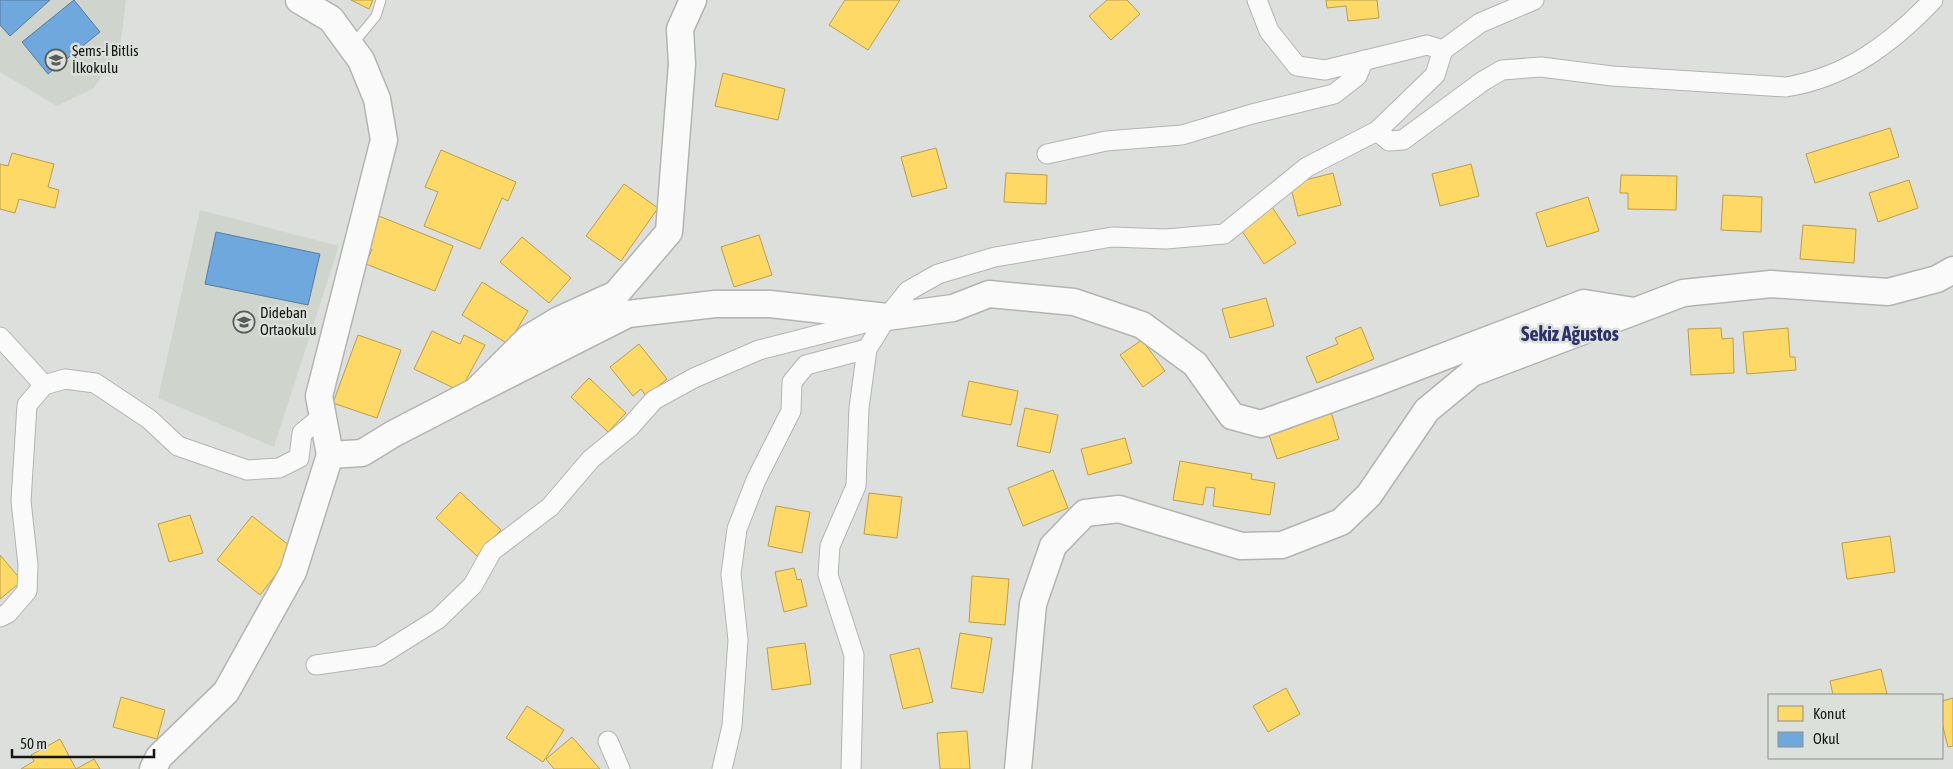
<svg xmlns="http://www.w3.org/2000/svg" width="1953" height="769" viewBox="0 0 1953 769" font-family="'Asap Condensed',sans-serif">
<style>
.built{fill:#cfd5cd}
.homes{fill:#ffd966;stroke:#b89e4d}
.schools{fill:#6fa8dc;stroke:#547ca0}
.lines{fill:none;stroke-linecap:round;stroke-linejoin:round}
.lane-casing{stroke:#b3b4b2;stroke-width:11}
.street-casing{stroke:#b3b4b2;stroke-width:21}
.secondary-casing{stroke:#b3b4b2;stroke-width:29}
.lane{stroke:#fafafa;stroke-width:9}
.street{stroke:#fafafa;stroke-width:19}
.secondary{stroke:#fafafa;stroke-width:26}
.labels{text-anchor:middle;stroke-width:5;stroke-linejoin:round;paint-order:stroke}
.poi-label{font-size:15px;fill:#141614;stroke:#dce0db;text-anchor:start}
.district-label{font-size:20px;font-weight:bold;fill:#2d316b;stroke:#dce0db}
</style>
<rect width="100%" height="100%" fill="#dddfdc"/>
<path class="built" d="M 0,0 L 126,0 L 120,48 L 94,88 L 57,106 L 0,72 Z
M 200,210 L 339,246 L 274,447 L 158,398 Z"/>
<path class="homes" d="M 351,0 L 373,0 L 369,9 Z
M 845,0 L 900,0 L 868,50 L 829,25 Z
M 1107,0 L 1127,0 L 1140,14 L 1111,40 L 1089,16 Z
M 1326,0 L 1377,0 L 1379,18 L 1348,21 L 1346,6 L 1327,8 Z
M 723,73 L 785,89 L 778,120 L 715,106 Z
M 1890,128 L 1899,157 L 1815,183 L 1806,154 Z
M 936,148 L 947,188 L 912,197 L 901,157 Z
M 441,150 L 516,182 L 508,201 L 502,198 L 480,249 L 424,226 L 438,192 L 425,187 Z
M 12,153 L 54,164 L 48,187 L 59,190 L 55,208 L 19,199 L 15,213 L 0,209 L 0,164 L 8,166 Z
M 1471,164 L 1479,196 L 1440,206 L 1432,174 Z
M 1006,173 L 1047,175 L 1046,204 L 1004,202 Z
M 1333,173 L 1341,205 L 1298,216 L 1290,184 Z
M 1621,175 L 1677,176 L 1676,210 L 1628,209 L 1628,193 L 1620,193 Z
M 1909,180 L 1918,208 L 1878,222 L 1869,193 Z
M 624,184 L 658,208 L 621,261 L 586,236 Z
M 1723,195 L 1762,197 L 1761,232 L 1721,230 Z
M 1588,197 L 1599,231 L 1547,247 L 1536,213 Z
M 1272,207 L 1296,243 L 1264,264 L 1242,231 Z
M 379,216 L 453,246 L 435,291 L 366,264 L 372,249 L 367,247 Z
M 1803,225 L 1856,229 L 1854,263 L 1800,259 Z
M 759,235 L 772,275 L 734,287 L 721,247 Z
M 522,237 L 571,278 L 549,303 L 500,262 Z
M 482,282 L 528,311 L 508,344 L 462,315 Z
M 1266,298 L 1274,326 L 1230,338 L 1222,309 Z
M 1361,327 L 1374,359 L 1317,383 L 1306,357 L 1338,344 L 1335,338 Z
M 1721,328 L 1722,339 L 1733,338 L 1734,373 L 1691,375 L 1688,329 Z
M 1788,328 L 1790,357 L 1795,357 L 1796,370 L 1747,374 L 1743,332 Z
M 432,331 L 460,344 L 464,335 L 485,345 L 460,391 L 414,369 Z
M 358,335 L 401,350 L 377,418 L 333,403 Z
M 1142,340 L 1165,371 L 1143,387 L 1120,355 Z
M 639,344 L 667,379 L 646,396 L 641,389 L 633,396 L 610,367 Z
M 589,378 L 626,413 L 608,432 L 571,397 Z
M 969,381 L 1018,391 L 1011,425 L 962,416 Z
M 1025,408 L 1058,415 L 1050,453 L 1017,446 Z
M 1330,408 L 1339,439 L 1277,459 L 1269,435 L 1292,428 L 1289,420 Z
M 1125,438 L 1132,463 L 1088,475 L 1081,449 Z
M 1180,461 L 1252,474 L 1251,479 L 1275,483 L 1270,515 L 1213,506 L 1215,488 L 1206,487 L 1203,505 L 1173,500 Z
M 1053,470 L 1068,508 L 1023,526 L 1008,488 Z
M 460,492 L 501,530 L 477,556 L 436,518 Z
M 869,493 L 902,497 L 897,538 L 864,534 Z
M 776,506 L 810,512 L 802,553 L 768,546 Z
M 190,515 L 203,553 L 169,562 L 158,524 Z
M 252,516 L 295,550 L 260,595 L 217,560 Z
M 1890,536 L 1895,572 L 1847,579 L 1842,543 Z
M 0,555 L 22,581 L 0,599 Z
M 794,568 L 797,580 L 801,579 L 807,606 L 784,612 L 775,572 Z
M 972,576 L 1009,579 L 1005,625 L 969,622 Z
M 960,633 L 992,638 L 983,693 L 951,688 Z
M 805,643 L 811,684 L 772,690 L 767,648 Z
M 919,648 L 933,702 L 903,709 L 890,655 Z
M 1881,669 L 1887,694 L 1833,695 L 1830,681 Z
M 1286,688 L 1300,714 L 1268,732 L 1253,706 Z
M 121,697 L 165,710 L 157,739 L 113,727 Z
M 1953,698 L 1953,746 L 1948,747 L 1942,723 L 1942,701 Z
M 527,706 L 564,730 L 543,762 L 506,738 Z
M 967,731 L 970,769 L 940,769 L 937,733 Z
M 572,737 L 600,769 L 554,769 L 546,759 Z
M 60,739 L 76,769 L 94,759 L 100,769 L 21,769 L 34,761 L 31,755 Z"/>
<path class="schools" d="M 0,0 L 50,0 L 10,36 L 0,25 Z
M 74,0 L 100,32 L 48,74 L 22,42 Z
M 216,232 L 320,254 L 308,305 L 205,284 Z"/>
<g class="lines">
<g class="lane-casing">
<path id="lane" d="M 353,44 L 376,16 L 381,0"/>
</g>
<g class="street-casing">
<path id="street" d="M 1443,50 L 1480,23 L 1534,0
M 1377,131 L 1389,141 L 1403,140 L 1483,81 L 1502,70 L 1541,67 L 1612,76 L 1786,87 C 1847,77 1891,44 1933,0
M 1047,154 L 1106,141 L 1182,135 L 1252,114 L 1334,94 L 1357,76 L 1364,60
M 0,337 L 44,385
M 0,617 L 8,613 L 27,591 L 28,565 L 21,501 L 27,405 L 44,385 L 65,379 L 95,383 L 149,419 L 178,446 L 247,470 L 279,468 L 299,458 L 302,433 L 323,416
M 316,665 L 379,656 L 438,619 L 473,585 L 492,551 L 550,507 L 591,459 L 630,427 L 654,400 L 694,378 L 759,350 L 876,320
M 608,741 L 620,769
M 722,769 L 732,726 L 738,640 L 731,574 L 737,529 L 756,480 L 791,411 L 792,382 L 806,365 L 867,349
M 851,769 L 854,655 L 828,575 L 830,546 L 856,486 L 859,408 L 867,349 L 887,317 L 908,291 L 938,274 L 995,257 L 1112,237 L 1166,239 L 1224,234 L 1307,167 L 1377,131 L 1435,75 L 1443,50 L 1427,45 L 1325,70 L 1297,66 L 1269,31 L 1257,0"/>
</g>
<g class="secondary-casing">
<path id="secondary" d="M 476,391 L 628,314 L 715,304 L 770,304 L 887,317 L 953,308 L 989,294 L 1074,302 L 1142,325 L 1195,364 L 1232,416 L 1261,424 L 1372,384 L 1584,303 L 1634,311
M 330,455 L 362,453 L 393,434 L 476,391 L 529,338 L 559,320 L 616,294 L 669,232 L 682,64 L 680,29 L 693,0
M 153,769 L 159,757 L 226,692 L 293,572 L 330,455 L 319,396 L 384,140 L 377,99 L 361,60 L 331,19 L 299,0
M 1018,769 L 1033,604 L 1053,546 L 1085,513 L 1119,509 L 1241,546 L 1282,545 L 1341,522 L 1369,495 L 1427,410 L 1472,373 L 1683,293 L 1771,284 L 1888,292 L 1937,279 L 1953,270"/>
</g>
<use href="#lane" class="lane"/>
<use href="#street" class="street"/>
<use href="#secondary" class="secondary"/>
</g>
<defs>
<g id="school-ring" transform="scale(1.125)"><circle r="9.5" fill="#dce0db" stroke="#5a5c5a" stroke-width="1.5"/><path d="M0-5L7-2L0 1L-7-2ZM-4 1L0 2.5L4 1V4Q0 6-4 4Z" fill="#5a5c5a"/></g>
</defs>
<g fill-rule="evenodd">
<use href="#school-ring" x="56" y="60"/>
<use href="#school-ring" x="244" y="322"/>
</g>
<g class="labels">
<g class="poi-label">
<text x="72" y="56">Şems-İ Bitlis<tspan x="72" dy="17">İlkokulu</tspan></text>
<text x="260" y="318">Dideban<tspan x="260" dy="17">Ortaokulu</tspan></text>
</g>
<g class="district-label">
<text x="1570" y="341">Sekiz Ağustos</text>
</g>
</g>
<rect x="1768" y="694" width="175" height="65" fill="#dce0db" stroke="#8c8f8b"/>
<rect x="1778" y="706" width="25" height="15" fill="#ffd966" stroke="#8c8f8b"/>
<text x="1813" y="719" font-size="15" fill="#141614">Konut</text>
<rect x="1778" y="732" width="25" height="15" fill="#6fa8dc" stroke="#8c8f8b"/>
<text x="1813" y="744" font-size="15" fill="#141614">Okul</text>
<path d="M12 749v8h142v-8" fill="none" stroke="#141614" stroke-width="2.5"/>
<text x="20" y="749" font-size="15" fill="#141614" stroke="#dce0db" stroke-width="4" paint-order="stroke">50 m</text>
</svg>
